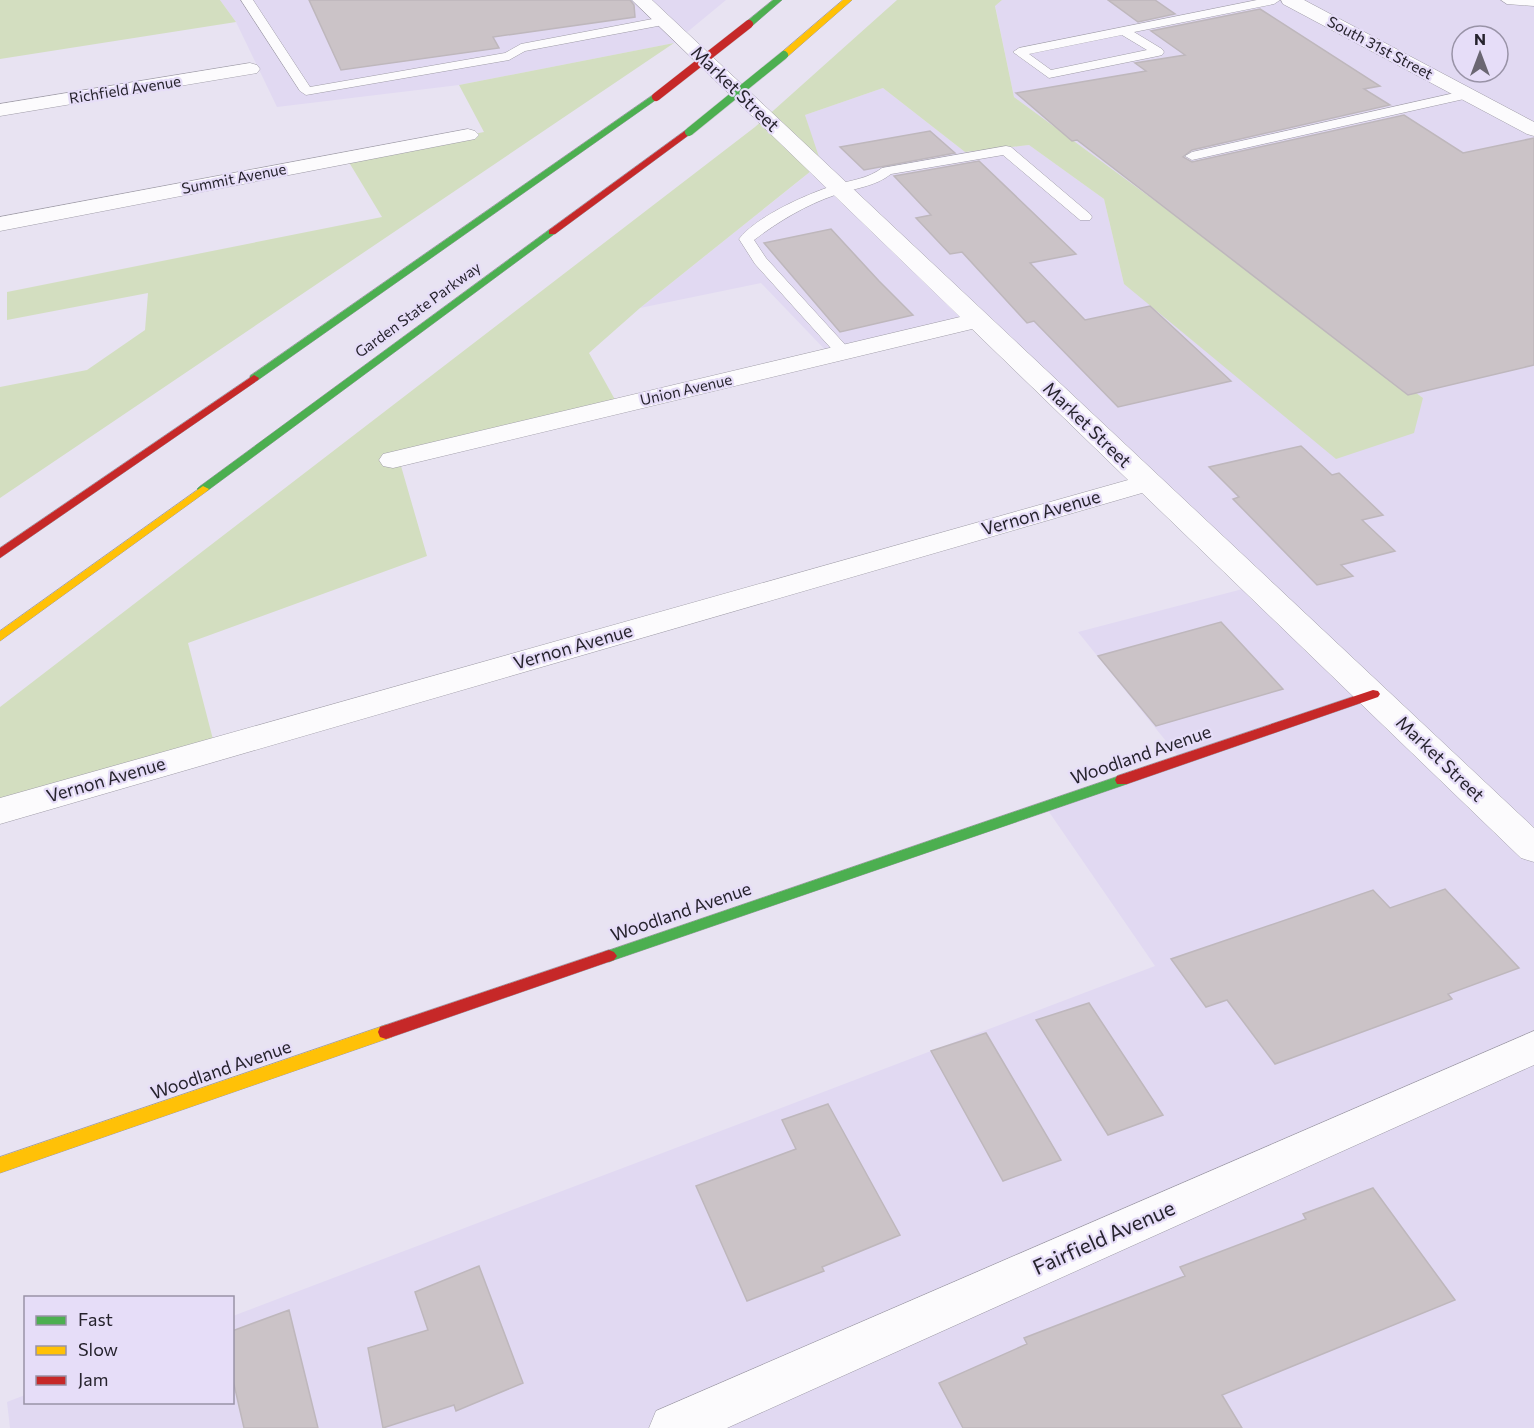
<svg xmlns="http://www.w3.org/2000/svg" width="1534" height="1428" viewBox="0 0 1534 1428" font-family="Commissioner,sans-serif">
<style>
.built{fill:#e1d9f2;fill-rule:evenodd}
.green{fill:#d3dec0}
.building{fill:#cbc3c7;stroke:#beb7bc;stroke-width:1.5}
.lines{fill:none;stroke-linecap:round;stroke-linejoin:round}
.lane-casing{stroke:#9f9ca7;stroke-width:1}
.street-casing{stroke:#9f9ca7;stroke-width:1}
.fast-casing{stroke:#9f9ca7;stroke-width:1}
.slow-casing{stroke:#9f9ca7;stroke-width:1}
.jam-casing{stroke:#9f9ca7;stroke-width:1}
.lane{fill:#fcfbfd;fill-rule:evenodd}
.street{fill:#fcfbfd;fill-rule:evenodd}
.fast{fill:#4caf50;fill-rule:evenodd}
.slow{fill:#ffc107;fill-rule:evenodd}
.jam{fill:#c62828;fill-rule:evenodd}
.fast-bridge-casing{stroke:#c3c0c8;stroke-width:9;stroke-linecap:butt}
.jam-bridge-casing{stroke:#c3c0c8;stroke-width:9;stroke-linecap:butt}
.fast-bridge{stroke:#4caf50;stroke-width:8}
.jam-bridge{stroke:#c62828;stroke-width:8}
.labels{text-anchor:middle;stroke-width:4.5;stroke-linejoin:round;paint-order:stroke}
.far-street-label{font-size:15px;fill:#26232d;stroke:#e6ddf8}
.street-label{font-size:18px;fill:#26232d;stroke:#e6ddf8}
.near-street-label{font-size:21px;fill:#26232d;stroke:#e6ddf8}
</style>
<rect width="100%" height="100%" fill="#e8e3f2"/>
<path class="built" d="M 220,0 L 726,0 L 674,43 L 459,85 L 277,107 L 236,22 Z
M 1002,0 L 1534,0 L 1534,1428 L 10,1428 L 7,1402 L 25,1395 L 26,1402 L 232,1402 L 233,1316 L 1155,966 L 1047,809 L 1182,761 L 1078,632 L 1258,585 L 982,319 L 832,357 L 761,283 L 640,308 L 820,164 L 805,115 L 883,88 L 965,152 L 1029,145 L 1104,199 L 1124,284 L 1423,398 L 1014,97 L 995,5 ZM 1462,36 L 1498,36 L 1498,72 L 1462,72 Z"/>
<path class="green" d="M 0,0 L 220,0 L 236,22 L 0,59 Z
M 897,0 L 1002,0 L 995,6 L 1014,97 L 1423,398 L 1414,433 L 1336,459 L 1124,284 L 1104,199 L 1029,145 L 965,152 L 883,88 L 805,115 L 821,163 L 640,308 L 589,353 L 618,405 L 401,466 L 427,556 L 188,643 L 216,751 L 0,818 L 0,707 L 755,127 Z
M 674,43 L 0,498 L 0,387 L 87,370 L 145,330 L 148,293 L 7,320 L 7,292 L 382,217 L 347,159 L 484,132 L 459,85 Z"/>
<path class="building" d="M 309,0 L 630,0 L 634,5 L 635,17 L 493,37 L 499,48 L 341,70 Z
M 1108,0 L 1155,0 L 1175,14 L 1138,22 Z
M 1260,9 L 1380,86 L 1364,89 L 1390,105 L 1192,150 L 1183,157 L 1192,162 L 1404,115 L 1463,153 L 1534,138 L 1534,365 L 1408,395 L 1077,140 L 1072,141 L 1016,93 L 1146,71 L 1135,63 L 1185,55 L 1151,31 Z
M 930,131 L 955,153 L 864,170 L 840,147 Z
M 979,161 L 1076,254 L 1030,263 L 1085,320 L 1150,306 L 1231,381 L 1118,407 L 1034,321 L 1027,323 L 962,252 L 950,254 L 916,218 L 931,215 L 894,176 Z
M 831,229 L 879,281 L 913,315 L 840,332 L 764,243 Z
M 1301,446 L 1332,475 L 1339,473 L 1383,515 L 1362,520 L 1395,551 L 1341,565 L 1353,576 L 1317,585 L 1233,499 L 1239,497 L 1209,467 Z
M 1221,622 L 1283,689 L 1156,726 L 1098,656 Z
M 1445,889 L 1519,968 L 1448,994 L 1452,999 L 1275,1064 L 1227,1000 L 1206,1007 L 1171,959 L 1373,890 L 1390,908 Z
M 1089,1003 L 1163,1115 L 1108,1135 L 1036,1020 Z
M 986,1033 L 1061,1160 L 1003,1181 L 931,1051 Z
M 828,1104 L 900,1235 L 822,1267 L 824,1271 L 747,1301 L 696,1186 L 796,1149 L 782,1120 Z
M 1373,1188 L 1455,1300 L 1222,1395 L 1242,1428 L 963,1428 L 939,1383 L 1027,1344 L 1024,1338 L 1185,1276 L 1180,1267 L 1306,1219 L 1303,1214 Z
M 479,1266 L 523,1383 L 456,1411 L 454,1405 L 383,1428 L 368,1348 L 428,1330 L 415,1292 Z
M 289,1310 L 318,1428 L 244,1428 L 232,1376 L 232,1331 Z"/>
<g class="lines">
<g class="lane-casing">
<path id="lane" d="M 241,0 L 253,0 L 310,87 L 505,53 L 521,44 L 663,17 L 669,21 L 663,25 L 525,51 L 509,60 L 306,95 L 300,91 Z
M 1257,0 L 1280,0 L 1274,4 L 1134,32 L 1162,49 L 1164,52 L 1162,55 L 1158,56 L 1049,78 L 1013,52 L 1019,48 ZM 1122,35 L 1147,50 L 1051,70 L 1029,54 Z
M 1501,0 L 1534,0 L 1534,6 L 1507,4 Z
M 1468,90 L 1473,91 L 1474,94 L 1473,97 L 1192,160 L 1185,156 L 1192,152 Z
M 1006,146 L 1011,147 L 1090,214 L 1092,217 L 1090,220 L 1080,220 L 1003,155 L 891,174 C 875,187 854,188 835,195 C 806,205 779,221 754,240 L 766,258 L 850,350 L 852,353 L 850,356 L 838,356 L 755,264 L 739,239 C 757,216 807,194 835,185 C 851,180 868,179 882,168 Z"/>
</g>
<g class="street-casing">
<path id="street" d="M 632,0 L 652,0 L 1534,828 L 1534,862 L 1521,858 L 1142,493 L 0,824 L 0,798 L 1128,480 L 972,329 L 393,468 L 383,466 L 379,460 L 383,454 L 960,317 Z
M 1281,0 L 1304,0 L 1534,122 L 1534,136 L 1527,134 L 1283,4 Z
M 250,63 L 257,65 L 260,69 L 257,73 L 0,116 L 0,104 Z
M 468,129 L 475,131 L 479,135 L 475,139 L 0,231 L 0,217 Z
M 1534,1031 L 1534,1065 L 727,1428 L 649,1428 L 656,1411 Z"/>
</g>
<g class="fast-casing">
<path id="fast" d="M 773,0 L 782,0 L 752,26 L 746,26 L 746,22 Z
M 653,95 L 660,97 L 258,380 L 250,380 L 250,376 Z
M 549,230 L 557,232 L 207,491 L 199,491 L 197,489 L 199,487 Z
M 1122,775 L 1127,776 L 1129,780 L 1127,784 L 614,960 L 609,962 L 604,960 L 601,956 L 604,952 Z"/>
</g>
<g class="slow-casing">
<path id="slow" d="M 843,0 L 852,0 L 787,57 L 781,57 L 781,53 Z
M 203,486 L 209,489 L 207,491 L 0,641 L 0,631 Z
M 386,1025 L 392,1027 L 394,1032 L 392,1037 L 0,1173 L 0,1157 Z"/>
</g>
<g class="jam-casing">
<path id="jam" d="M 686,130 L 693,132 L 555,234 L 549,234 L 549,230 Z
M 254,375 L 259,378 L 258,380 L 0,558 L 0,548 Z
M 1373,690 L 1378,691 L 1380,694 L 1378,697 L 1127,784 L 1117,784 L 1115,780 L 1117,776 Z
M 609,950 L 614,952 L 617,956 L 614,960 L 386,1039 L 380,1037 L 378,1032 L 380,1027 Z"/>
</g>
<use href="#lane" class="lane"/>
<use href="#street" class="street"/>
<use href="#fast" class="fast"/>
<use href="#slow" class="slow"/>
<use href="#jam" class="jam"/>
<g class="fast-bridge-casing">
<path id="fast-bridge" d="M 689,132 L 784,55"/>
</g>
<g class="jam-bridge-casing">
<path id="jam-bridge" d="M 656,97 L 749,24"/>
</g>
<use href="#fast-bridge" class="fast-bridge"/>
<use href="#jam-bridge" class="jam-bridge"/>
</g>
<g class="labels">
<g class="far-street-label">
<text transform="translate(1380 48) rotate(28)" y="5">South 31st Street</text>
<text transform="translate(125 90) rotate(-9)" y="5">Richfield Avenue</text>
<text transform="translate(234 179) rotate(-11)" y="5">Summit Avenue</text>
<text transform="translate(418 310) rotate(-36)" y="5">Garden State Parkway</text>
<text transform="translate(686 390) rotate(-13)" y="5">Union Avenue</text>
</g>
<g class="street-label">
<text transform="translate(735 89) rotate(44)" y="6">Market Street</text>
<text transform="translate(1087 425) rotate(44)" y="6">Market Street</text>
<text transform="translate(1041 513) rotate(-16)" y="6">Vernon Avenue</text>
<text transform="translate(573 647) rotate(-16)" y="6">Vernon Avenue</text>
<text transform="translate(1141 755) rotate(-19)" y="6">Woodland Avenue</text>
<text transform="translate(1440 759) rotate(44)" y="6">Market Street</text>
<text transform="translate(106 780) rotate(-16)" y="6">Vernon Avenue</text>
<text transform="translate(681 912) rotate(-19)" y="6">Woodland Avenue</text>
<text transform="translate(221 1070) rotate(-19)" y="6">Woodland Avenue</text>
</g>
<g class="near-street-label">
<text transform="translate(1104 1238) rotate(-24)" y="7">Fairfield Avenue</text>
</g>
</g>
<rect x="24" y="1296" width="210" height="108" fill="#e6ddf8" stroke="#9993a7" stroke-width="1.5"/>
<rect x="36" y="1316" width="30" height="9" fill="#4caf50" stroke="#9993a7" stroke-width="1.5"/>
<text x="78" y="1326" font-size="18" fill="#26232d">Fast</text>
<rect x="36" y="1346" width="30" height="9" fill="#ffc107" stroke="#9993a7" stroke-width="1.5"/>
<text x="78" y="1356" font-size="18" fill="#26232d">Slow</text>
<rect x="36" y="1376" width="30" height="9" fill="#c62828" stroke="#9993a7" stroke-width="1.5"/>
<text x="78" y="1386" font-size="18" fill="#26232d">Jam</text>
<g transform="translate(1480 54)"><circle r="28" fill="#e6ddf8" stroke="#9993a7" stroke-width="1.5"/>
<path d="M0-4.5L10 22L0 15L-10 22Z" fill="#6a6672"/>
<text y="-9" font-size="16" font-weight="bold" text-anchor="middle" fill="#26232d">N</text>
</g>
</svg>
